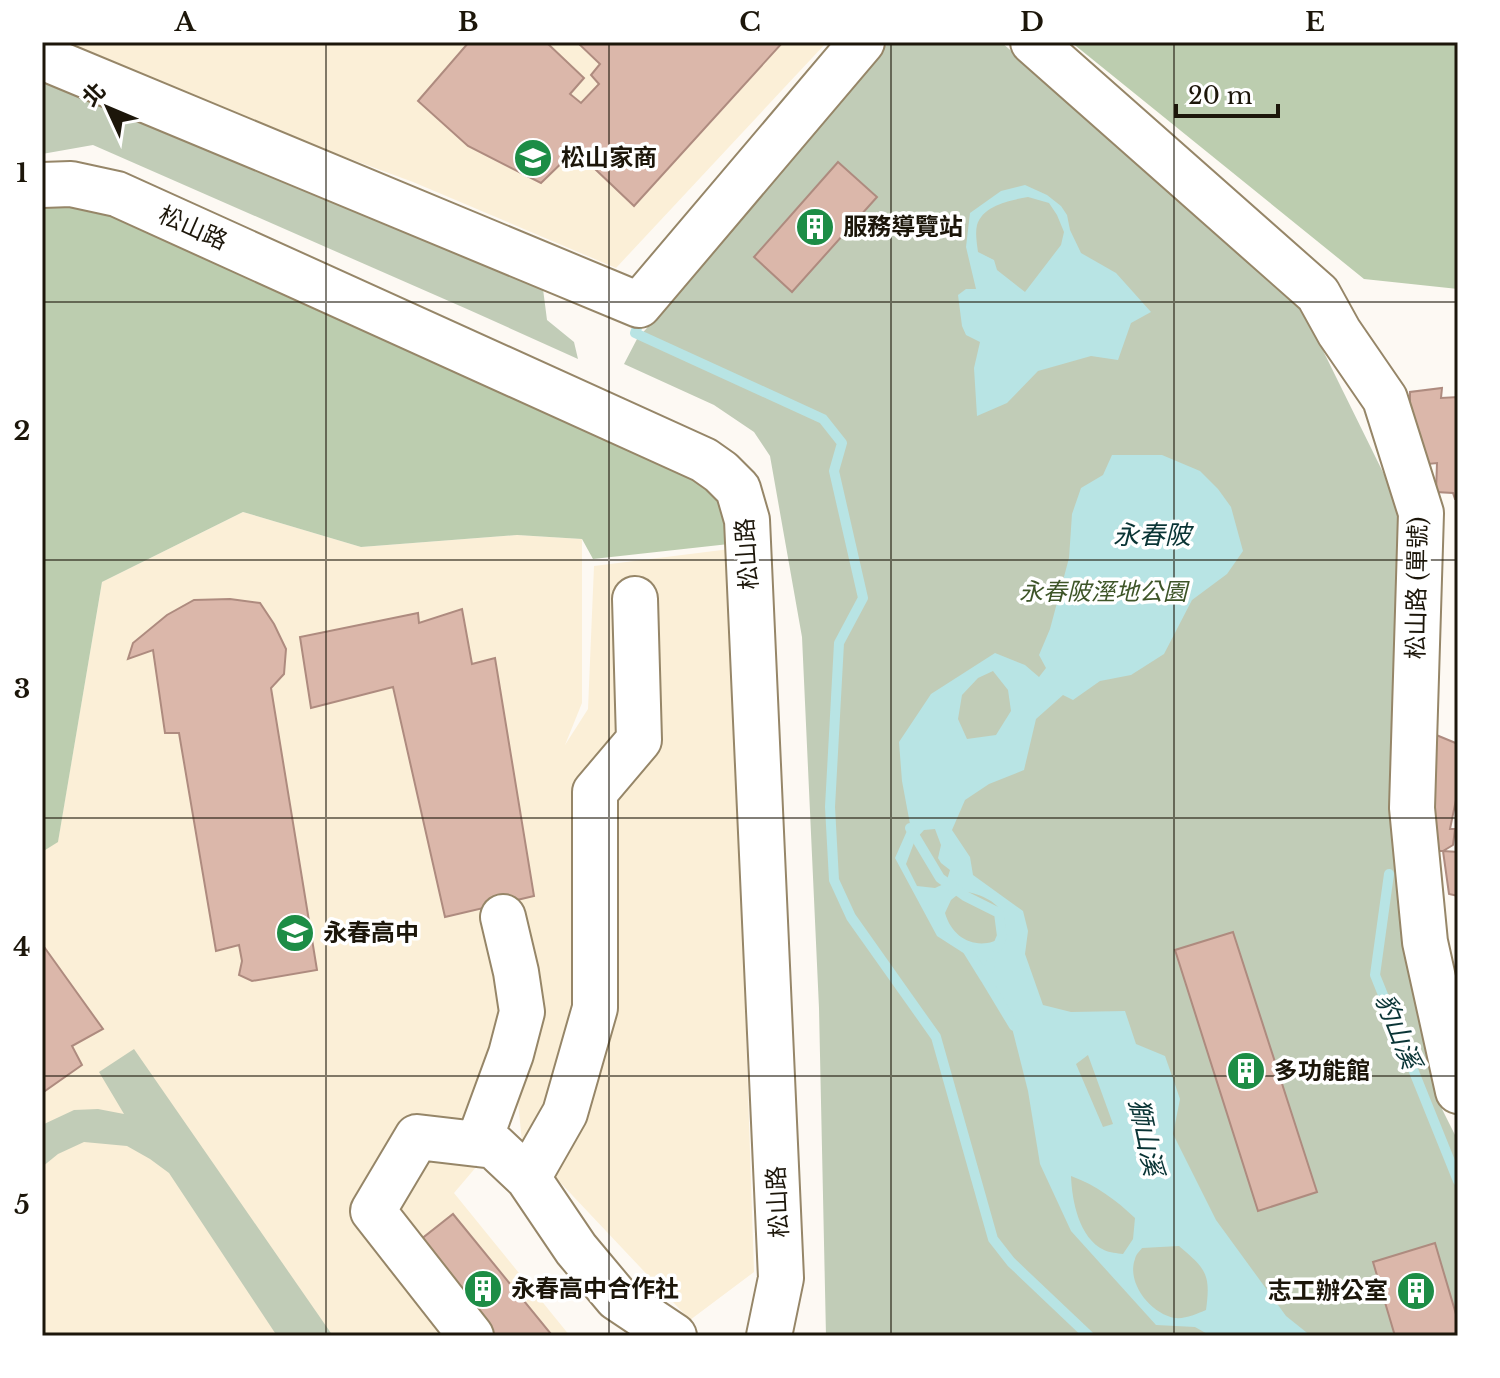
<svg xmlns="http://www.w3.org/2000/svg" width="1500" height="1378" viewBox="0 0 1500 1378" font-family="'Libre Baskerville','Noto Sans TC',serif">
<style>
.built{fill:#fbefd7}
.green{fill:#c1ccb7}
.forest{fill:#bccdaf}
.water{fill:#b8e4e4;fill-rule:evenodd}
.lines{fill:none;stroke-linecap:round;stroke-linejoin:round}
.stream{stroke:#b8e4e4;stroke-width:10}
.building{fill:#dbb7aa;stroke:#ae8b7f;stroke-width:2}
.minor-casing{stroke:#968668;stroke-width:48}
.minor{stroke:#fff;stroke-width:44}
.grid{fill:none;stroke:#1c160a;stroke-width:2;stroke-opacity:0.55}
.labels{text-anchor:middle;stroke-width:7;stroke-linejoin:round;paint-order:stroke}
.poi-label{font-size:24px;font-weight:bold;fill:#1c160a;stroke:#fff;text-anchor:start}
.street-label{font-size:24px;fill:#1c160a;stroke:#fff}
.park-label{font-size:24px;font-style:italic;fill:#3e5528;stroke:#fff}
.water-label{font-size:26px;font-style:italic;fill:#093435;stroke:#fff}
.neatline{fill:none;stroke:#1c160a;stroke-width:3}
.grid-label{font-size:26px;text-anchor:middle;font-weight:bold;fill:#1c160a}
</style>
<rect width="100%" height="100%" fill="#fdf9f3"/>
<path class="built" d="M 53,42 L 827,42 L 616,268 L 413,182 L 280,133 Z
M 243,512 L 361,547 L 517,535 L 582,539 L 582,703 L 565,745 L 588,709 L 594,566 L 730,549 L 754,1272 L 690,1320 L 522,1142 L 518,1102 L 510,1124 L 494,1146 L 454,1193 L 570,1336 L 42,1336 L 42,852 L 58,841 L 102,582 Z"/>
<path class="green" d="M 889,42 L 1001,42 L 1191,206 L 1303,310 L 1408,523 L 1402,848 L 1438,1101 L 1458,1141 L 1458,1336 L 826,1336 L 819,1008 L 802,637 L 770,456 L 754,432 L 714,405 L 624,364 L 637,339 L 682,289 Z
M 42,73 L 543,289 L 547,320 L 574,342 L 578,359 L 467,309 L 93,145 L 42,154 Z
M 134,1049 L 333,1336 L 277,1336 L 169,1173 L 150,1159 L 127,1146 L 84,1142 L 58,1154 L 42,1167 L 42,1125 L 74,1110 L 98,1109 L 124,1114 L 99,1072 Z"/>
<path class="forest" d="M 1071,42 L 1458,42 L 1458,289 L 1364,279 Z
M 42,197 L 115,202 L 703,467 L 724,503 L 729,544 L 593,559 L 582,539 L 517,535 L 361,547 L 243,512 L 102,582 L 58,842 L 42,852 Z"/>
<path class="water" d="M 1025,185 L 1047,195 L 1061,206 L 1067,215 L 1070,230 L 1081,253 L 1116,273 L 1151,312 L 1131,323 L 1118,360 L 1091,356 L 1038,371 L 1007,403 L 977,416 L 974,368 L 980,342 L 966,335 L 962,326 L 958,295 L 966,289 L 976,289 L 966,247 L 970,213 L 1001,191 ZM 1028,197 L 1049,203 L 1057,215 L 1064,232 L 1061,245 L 1025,292 L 997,270 L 994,260 L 978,252 C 977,244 975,233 977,225 C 983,205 1011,200 1028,197 Z
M 1112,455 L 1162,455 L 1200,471 L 1218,489 L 1231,507 L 1243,551 L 1227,574 L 1192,600 L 1164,654 L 1131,675 L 1100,681 L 1073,700 L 1063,695 L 1036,719 L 1024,770 L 989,784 L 965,800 L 952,830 L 970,857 L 973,875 L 1023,911 L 1028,931 L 1025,954 L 1043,1005 L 1071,1012 L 1125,1011 L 1136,1044 L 1165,1056 L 1180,1099 L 1173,1134 L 1216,1220 L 1286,1316 L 1311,1336 L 1211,1336 L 1195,1327 L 1156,1325 L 1071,1231 L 1040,1164 L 1028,1091 L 1008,1012 L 979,963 L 937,936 L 895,858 L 910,824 L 902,781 L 899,742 L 931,694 L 995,653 L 1025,665 L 1039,677 L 1046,668 L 1039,655 L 1050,629 L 1069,558 L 1072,514 L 1081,488 L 1103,475 ZM 993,671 L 1008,690 L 1011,711 L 996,735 L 967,739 L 958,719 L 962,695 L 978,678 ZM 935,829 L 941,845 L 938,858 L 941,863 L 950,870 L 946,883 L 935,888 L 917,886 L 906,864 L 915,840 L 924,830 ZM 962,891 C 977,893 997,900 1003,915 C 1006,921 1005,930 1005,936 C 980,952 953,941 945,913 L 951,900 ZM 1088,1055 L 1113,1124 L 1103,1127 L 1076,1064 ZM 1071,1176 C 1096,1185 1116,1200 1135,1218 L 1133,1239 L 1123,1254 C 1117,1253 1110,1253 1104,1250 C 1079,1238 1072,1201 1071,1176 ZM 1179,1246 C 1206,1269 1211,1274 1206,1310 C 1196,1314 1186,1319 1175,1318 C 1151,1314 1126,1283 1135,1259 C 1136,1254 1140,1251 1142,1248 Z"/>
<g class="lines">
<path class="stream" d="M 640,320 L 635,333 L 823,419 L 842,443 L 834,471 L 863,598 L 839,643 L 830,807 L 834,880 L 851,917 L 936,1037 L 993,1239 L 1011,1262 L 1089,1336
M 910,828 L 940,878 L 965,896 L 999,913 L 1002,936 L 997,948
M 1389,874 L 1375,975 L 1458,1181
M 967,949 L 985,978
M 991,963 L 985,978 L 1014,1026"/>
</g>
<path class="building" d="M 469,42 L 546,42 L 584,78 L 570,94 L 581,103 L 599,84 L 591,75 L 600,64 L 579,44 L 582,42 L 783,42 L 634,206 L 575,150 L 541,183 L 468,146 L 418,101 Z
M 838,162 L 877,197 L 792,292 L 754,257 Z
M 1442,388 L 1441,398 L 1458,397 L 1458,499 L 1455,499 L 1453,493 L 1436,492 L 1437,463 L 1418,465 L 1410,411 L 1410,392 Z
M 230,599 L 260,603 L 274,624 L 286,649 L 284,674 L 271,688 L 317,970 L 252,981 L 239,975 L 242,961 L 239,945 L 216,951 L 179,733 L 165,733 L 153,650 L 128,659 L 133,643 L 167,615 L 194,600 Z
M 462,609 L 472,664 L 495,658 L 534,896 L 445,917 L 393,687 L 311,708 L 300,637 L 418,613 L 419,623 Z
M 1429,732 L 1458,744 L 1458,790 L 1450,829 L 1455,829 L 1453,845 L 1443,851 L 1437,851 Z
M 1443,851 L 1458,852 L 1458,896 L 1449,894 Z
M 1233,932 L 1317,1192 L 1258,1211 L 1175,950 Z
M 42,944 L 103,1029 L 72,1046 L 82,1065 L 42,1093 Z
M 453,1214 L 551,1334 L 548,1336 L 491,1336 L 415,1244 Z
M 1435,1243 L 1458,1321 L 1458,1336 L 1395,1336 L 1373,1262 Z"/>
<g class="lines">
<g class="minor-casing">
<path id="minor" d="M 1033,42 L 1318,294 L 1339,332 L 1385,399 L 1421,513 L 1412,808 L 1425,942 L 1458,1091
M 42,57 L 639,305 L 862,42
M 42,185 L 71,184 L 117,194 L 704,460 L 721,472 L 738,489 L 747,520 L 781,1278 L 769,1336
M 478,1144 L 511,1054 L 522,1012 L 516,972 L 503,917
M 528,1178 L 565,1113 L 595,1008 L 595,792 L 639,740 L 635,599
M 471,1336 L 373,1211 L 417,1137 L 494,1146 L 528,1178 L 576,1249 L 617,1298 L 674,1336"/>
</g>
<use href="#minor" class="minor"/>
</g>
<path class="grid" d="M 326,42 L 326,1336M 609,42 L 609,1336M 891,42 L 891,1336M 1174,42 L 1174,1336M 42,302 L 1458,302M 42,560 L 1458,560M 42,818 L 1458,818M 42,1076 L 1458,1076"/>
<defs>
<g id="school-disc" transform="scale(2)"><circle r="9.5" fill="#1d8d46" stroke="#fff"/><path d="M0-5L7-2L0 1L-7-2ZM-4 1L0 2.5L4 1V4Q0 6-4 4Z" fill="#fff"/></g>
<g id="building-disc" transform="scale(2)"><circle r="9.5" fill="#1d8d46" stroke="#fff"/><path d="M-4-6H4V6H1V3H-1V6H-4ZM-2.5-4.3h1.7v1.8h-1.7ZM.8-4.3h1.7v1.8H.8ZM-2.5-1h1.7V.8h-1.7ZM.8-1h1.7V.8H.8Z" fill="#fff"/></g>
</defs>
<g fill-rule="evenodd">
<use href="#school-disc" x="533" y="158"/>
<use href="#building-disc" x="815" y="227"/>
<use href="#school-disc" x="295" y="933"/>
<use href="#building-disc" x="1246" y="1071"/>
<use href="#building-disc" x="483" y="1289"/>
<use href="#building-disc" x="1416" y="1291"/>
</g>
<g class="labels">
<g class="poi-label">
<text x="561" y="166">松山家商</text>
<text x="843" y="235">服務導覽站</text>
<text x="323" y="941">永春高中</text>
<text x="1274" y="1079">多功能館</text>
<text x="511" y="1297">永春高中合作社</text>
<text x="1388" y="1299" text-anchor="end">志工辦公室</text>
</g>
<g class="street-label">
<text transform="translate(193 228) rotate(24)" y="8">松山路</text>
<text transform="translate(747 554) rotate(-94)" y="8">松山路</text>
<text transform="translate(1417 588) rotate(-89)" y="8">松山路 (單號)</text>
<text transform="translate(778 1202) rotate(-93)" y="8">松山路</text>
</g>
<g class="park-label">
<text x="1103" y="600">永春陂溼地公園</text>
</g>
<g class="water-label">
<text x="1152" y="544">永春陂</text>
<text transform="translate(1398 1031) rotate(68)" y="9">豹山溪</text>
<text transform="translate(1146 1137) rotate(78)" y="9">獅山溪</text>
</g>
</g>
<rect width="1500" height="1378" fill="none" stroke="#ffffff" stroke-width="88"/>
<g transform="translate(108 108) rotate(314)" stroke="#ffffff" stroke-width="6" paint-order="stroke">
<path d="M0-6L14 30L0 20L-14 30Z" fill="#1c160a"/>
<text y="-12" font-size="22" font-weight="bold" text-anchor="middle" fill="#1c160a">北</text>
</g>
<path d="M1176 104v12h102v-12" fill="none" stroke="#1c160a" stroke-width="4"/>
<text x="1188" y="104" font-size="24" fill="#1c160a" stroke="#ffffff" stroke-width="6" paint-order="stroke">20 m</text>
<rect x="44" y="44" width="1412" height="1290" class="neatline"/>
<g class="grid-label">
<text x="185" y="31">A</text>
<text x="468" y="31">B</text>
<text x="750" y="31">C</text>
<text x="1032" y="31">D</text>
<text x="1315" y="31">E</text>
<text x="22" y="182">1</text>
<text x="22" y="440">2</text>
<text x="22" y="698">3</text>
<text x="22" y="956">4</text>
<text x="22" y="1214">5</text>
</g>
</svg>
